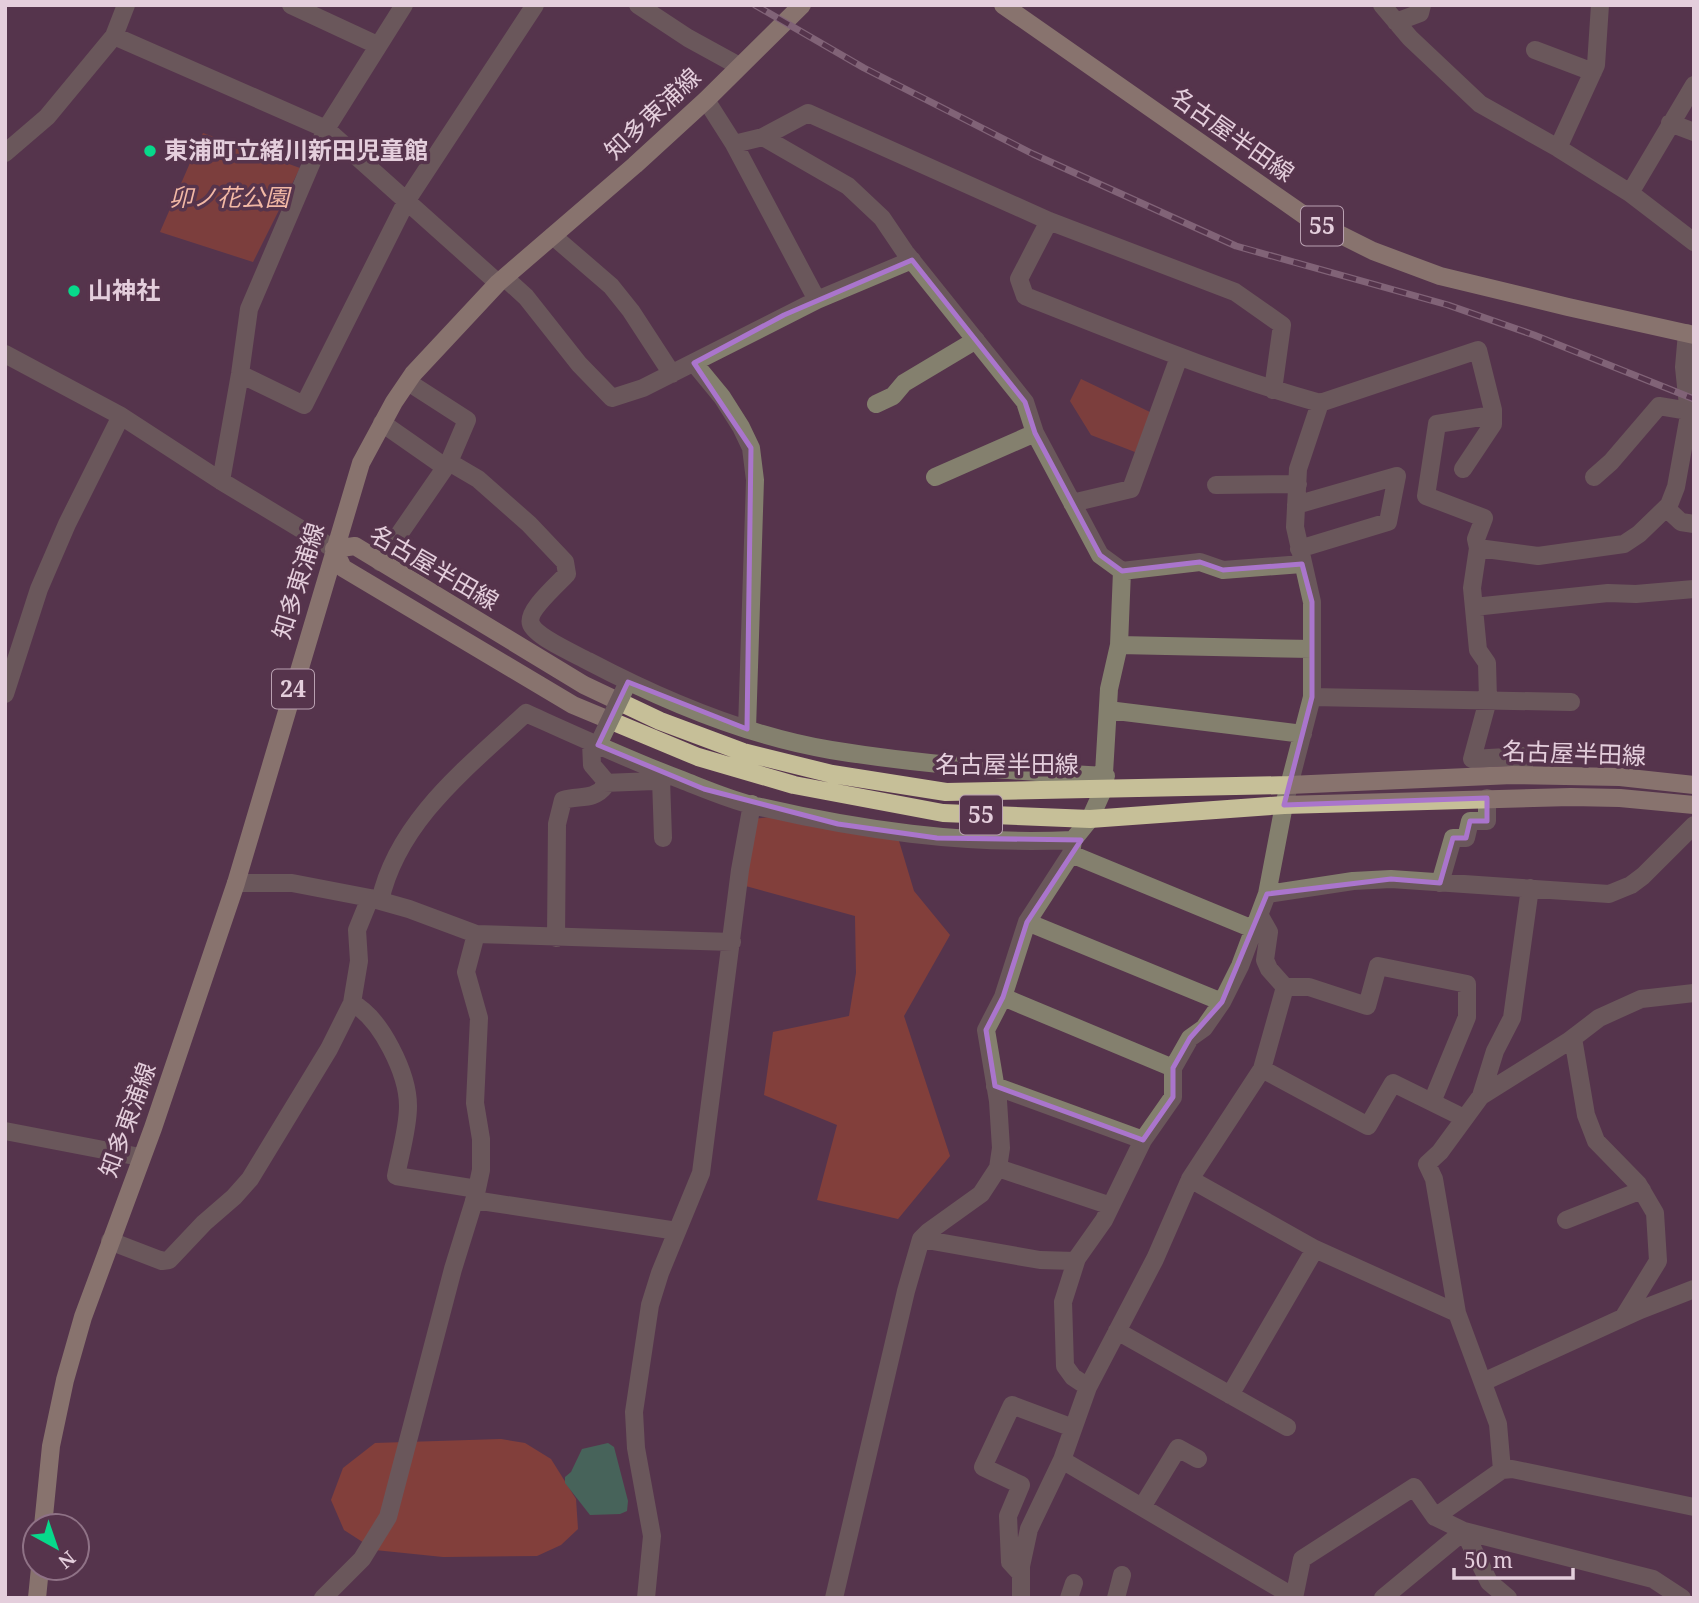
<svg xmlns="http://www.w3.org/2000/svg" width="1699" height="1603" viewBox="0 0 1699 1603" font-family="'Noto Serif','Noto Sans JP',serif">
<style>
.green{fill:#ab4b2c}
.forest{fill:#b94c26}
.water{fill:#369c6a}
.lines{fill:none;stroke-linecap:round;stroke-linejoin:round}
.minor{stroke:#84806e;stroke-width:18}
.major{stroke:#c6bf98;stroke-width:18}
.rail-casing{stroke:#b59bac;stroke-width:7}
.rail{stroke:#56344c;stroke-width:4.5;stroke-dasharray:13;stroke-linecap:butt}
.minor-bridge{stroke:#84806e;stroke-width:18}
.marked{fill:none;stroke:#aa75cc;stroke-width:5;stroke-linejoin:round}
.poi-dot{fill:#07d98b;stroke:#56344c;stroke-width:2.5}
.labels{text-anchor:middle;stroke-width:7;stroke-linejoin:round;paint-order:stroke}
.shield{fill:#56344c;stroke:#b9a0b1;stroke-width:2}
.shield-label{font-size:23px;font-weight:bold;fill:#e4cedc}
.street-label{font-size:24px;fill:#e4cedc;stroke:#56344c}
.poi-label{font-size:24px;font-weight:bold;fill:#e4cedc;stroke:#56344c;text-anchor:start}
.park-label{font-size:24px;font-style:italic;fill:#f2b8a5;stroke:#56344c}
</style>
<rect width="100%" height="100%" fill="#56344c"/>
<path class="green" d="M 203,133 L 300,168 L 253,262 L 160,232 Z
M 1081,379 L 1152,413 L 1135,452 L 1091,435 L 1070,401 Z"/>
<path class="forest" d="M 785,815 L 899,841 L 914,891 L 950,935 L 904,1016 L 950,1156 L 898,1219 L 817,1200 L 837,1125 L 764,1095 L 773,1032 L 849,1016 L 856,973 L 855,916 L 742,885 L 753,819 Z
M 501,1439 L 525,1443 L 551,1459 L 576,1499 L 578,1529 L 561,1545 L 537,1556 L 443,1557 L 375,1550 L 344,1530 L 331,1500 L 343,1468 L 375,1443 Z"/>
<path class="water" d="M 608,1443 L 614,1447 L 628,1501 L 627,1511 L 620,1514 L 590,1515 L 565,1483 L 565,1477 L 571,1472 L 582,1449 Z"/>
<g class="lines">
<path class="minor" d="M 291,5 L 377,45
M 638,5 L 688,38 L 739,66
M 1382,5 L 1410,38 L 1480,104 L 1558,148 L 1630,193 L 1694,242
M 1396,22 L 1420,13 L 1422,5
M 114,36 L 326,129 L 498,283
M 1535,50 L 1593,72
M 1670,123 L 1694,132
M 763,137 L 848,186 L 882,218 L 905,252 L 1025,402 L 1035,433 L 1100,555 L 1122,571 L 1119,645 L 1109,689 L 1103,790 L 1090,819 L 1073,840 L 1071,854 L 1027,922 L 1003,997 L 986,1030 L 998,1101 L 1001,1148 L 998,1168 L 981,1194 L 928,1232 L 921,1239 L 906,1291 L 834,1598
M 734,144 L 763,137 L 808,113 L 1049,221 L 1235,292 L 1282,325 L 1273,390
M 1558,148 L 1596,65 L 1600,5
M 5,153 L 47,117 L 114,36 L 126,5
M 1630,193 L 1694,85
M 553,236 L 611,286 L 631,311 L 672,374
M 505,278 L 526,297 L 579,364 L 612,398 L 643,388 L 817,300 L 734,144 L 706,100
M 817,300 L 912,260
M 5,354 L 121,416 L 221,481 L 334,549
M 694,363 L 722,397 L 741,427 L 751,448 L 755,480 L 747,729
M 240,374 L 304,405 L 407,200 L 535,5
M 408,382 L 467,420 L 449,462 L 478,479 L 529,524 L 565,562 L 567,574 C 558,584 526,611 531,624 C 536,637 575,654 588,661 C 664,701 747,736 831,750 C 922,765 1014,771 1106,776
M 1320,403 L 1478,350 L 1493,410 L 1493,424 L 1463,469
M 876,404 L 893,396 L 904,383 L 976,340
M 1493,415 L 1437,424 L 1426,496 L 1484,518 L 1476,539 L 1478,548 L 1472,588 L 1478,650 L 1487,663 L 1488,700 L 1472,759 L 1524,756 L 1524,775
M 382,423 L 445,467
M 935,477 L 1035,433
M 1594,477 L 1611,462 L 1659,406 L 1689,411
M 221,481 L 240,374 L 249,309 L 326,129 L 404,5
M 1216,485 L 1298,484
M 1072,503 L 1131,489 L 1179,357
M 1296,505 L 1397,476 L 1388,522 L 1299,549
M 1666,508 L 1681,522 L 1694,524
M 1478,548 L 1538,556 L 1624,544 L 1639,534 L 1669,505 L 1676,487 L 1689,415 L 1684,367 L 1687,333
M 380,562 L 449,462
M 1122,571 L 1200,562 L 1223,570 L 1302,564
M 1474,607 L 1608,593 L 1636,594 L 1694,589
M 1119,645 L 1312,649
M 5,694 L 39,589 L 67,524 L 121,416
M 1312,697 L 1571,702
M 1108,710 L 1303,734
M 661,779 L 663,838
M 604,783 L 654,781 L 661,779 L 664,773
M 1071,854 L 1253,929
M 236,883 L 292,883 L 370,898 L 409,909 L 476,934 L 732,942
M 1440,883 L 1453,838 L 1466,838 L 1470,821 L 1487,821 L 1487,798
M 1267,894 L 1353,881 L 1391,879 L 1609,894 L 1631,885 L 1643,876 L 1694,825
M 380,901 C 398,820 468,767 526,713 C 577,736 629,760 682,780 C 705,789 728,799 752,805 C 858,830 963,845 1073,840
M 1027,922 L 1222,1002
M 556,938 L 557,824 L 563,800 C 578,795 594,801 605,786 L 604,779 L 592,765 L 591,742
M 1285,987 L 1309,987 L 1367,1006 L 1378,966 L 1467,984 L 1467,1017 L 1432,1102
M 1003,997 L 1173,1068
M 352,1003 C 381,1018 408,1074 408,1106 C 408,1129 400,1154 396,1176 L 477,1189
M 1573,1038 L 1586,1115 L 1596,1141 L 1638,1184 L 1655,1213 L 1658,1261 L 1623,1318
M 1262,1069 L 1368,1126 L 1393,1083 L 1464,1118
M 995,1086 L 1143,1140
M 1481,1096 L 1569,1041 L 1599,1018 L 1641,999 L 1694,993
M 5,1131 L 140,1157
M 998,1168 L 1111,1206
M 1190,1179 L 1315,1249 L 1457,1313
M 474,1200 L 677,1231
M 1566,1220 L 1642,1190
M 921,1239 L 1040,1260 L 1075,1261 L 1104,1220 L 1143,1140 L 1173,1097 L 1173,1068 L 1190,1038 L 1204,1028 L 1222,1002 L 1240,966 L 1267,894 L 1284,805 L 1312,697 L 1312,602 L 1295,527 L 1298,469 L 1320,403 C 1219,375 1122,334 1025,296 L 1019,279 L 1049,221
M 110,1241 L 162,1261 L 169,1260 L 204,1223 L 234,1197 L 250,1179 L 329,1049 L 352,1003 L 359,961 L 357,930 L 370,898
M 1077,1258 L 1063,1302 L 1065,1366 L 1073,1377 L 1088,1387
M 1117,1331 L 1287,1427
M 1483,1382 L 1640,1310 L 1694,1289
M 1230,1395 L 1315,1249
M 1062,1460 L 1294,1597
M 1502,1470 L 1498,1424 L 1457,1313 L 1434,1179 L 1427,1164 L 1440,1152 L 1481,1096 L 1495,1051 L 1512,1018 L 1530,888
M 1142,1507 L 1178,1448 L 1198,1459
M 1435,1517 L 1502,1470 L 1512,1469 L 1694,1507
M 1464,1531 L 1489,1582 L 1508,1598
M 1021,1574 L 1010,1562 L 1008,1516 L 1021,1485 L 983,1467 L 1012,1405 L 1073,1428
M 323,1598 L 362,1559 L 388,1517 L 453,1269 L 475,1198 L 481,1170 L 481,1139 L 475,1103 L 479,1018 L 466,972 L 476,934
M 646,1598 L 652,1536 L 636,1448 L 634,1412 L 650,1305 L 660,1273 L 701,1173 L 740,870 L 752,804
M 1021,1598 L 1021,1566 L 1029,1529 L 1062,1460 L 1088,1387 L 1155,1259 L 1190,1179 L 1262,1069 L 1285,987 L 1269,969 L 1265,960 L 1269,932 L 1260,916
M 1069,1598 L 1074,1583
M 1116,1598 L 1122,1575
M 1294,1598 L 1302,1559 L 1414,1487 L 1435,1517 L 1464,1531 L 1653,1579 L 1682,1598
M 1383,1598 L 1464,1531"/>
<path class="major" d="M 1003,5 L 1311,220 L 1373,251 L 1440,276 L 1568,307 L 1694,335
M 1694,785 L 1620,777 L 1512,775 L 1289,785 L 946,792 L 832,774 L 743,752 L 660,721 L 584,685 L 355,546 L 334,549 L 343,568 L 573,705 L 698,757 L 794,785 L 943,813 L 1090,819 L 1284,805 L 1571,797 L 1620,798 L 1694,805
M 43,1526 L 51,1446 L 65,1380 L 83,1317 L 153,1128 L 236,883 L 361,463 L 394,402 L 413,374 L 498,283 L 635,165 L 706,100 L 802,5
M 37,1598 L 40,1568"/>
<g class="rail-casing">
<path id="rail" d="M 755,5 L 864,68 L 1033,154 L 1236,246 L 1448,305 L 1534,335 L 1694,399"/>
</g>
<use href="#rail" class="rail"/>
<path class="minor-bridge" d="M 598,745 L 628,682"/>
</g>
<path d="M0 0H1699V1603H0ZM 912,260 L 1025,402 L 1035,433 L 1100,555 L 1122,571 L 1200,562 L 1223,570 L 1302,564 L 1312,602 L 1312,697 L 1284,805 L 1487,798 L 1487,821 L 1470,821 L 1466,838 L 1453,838 L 1440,883 L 1391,879 L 1267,894 L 1222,1002 L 1190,1038 L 1173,1068 L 1173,1097 L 1143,1140 L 995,1086 L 986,1030 L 1003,997 L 1027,922 L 1081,840 L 937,838 L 838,824 L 704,789 L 598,745 L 628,682 L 747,729 L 751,448 L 694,363 L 784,315 Z" fill="#56344c" fill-opacity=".55" fill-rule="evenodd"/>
<path class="marked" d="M 912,260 L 1025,402 L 1035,433 L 1100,555 L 1122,571 L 1200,562 L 1223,570 L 1302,564 L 1312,602 L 1312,697 L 1284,805 L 1487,798 L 1487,821 L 1470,821 L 1466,838 L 1453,838 L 1440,883 L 1391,879 L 1267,894 L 1222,1002 L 1190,1038 L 1173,1068 L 1173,1097 L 1143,1140 L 995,1086 L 986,1030 L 1003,997 L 1027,922 L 1081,840 L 937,838 L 838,824 L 704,789 L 598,745 L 628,682 L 747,729 L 751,448 L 694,363 L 784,315 Z"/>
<g class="poi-dot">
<circle cx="150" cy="151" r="7"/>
<circle cx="74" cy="291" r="7"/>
</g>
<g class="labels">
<g class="shield">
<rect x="1301" y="206.5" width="42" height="39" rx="5"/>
<rect x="272" y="669.5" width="42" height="39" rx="5"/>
<rect x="960" y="795.5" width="42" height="39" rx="5"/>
</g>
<g class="shield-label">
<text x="1322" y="234">55</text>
<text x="293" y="697">24</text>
<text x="981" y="823">55</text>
</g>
<g class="street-label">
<text transform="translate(653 114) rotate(-43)" y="8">知多東浦線</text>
<text transform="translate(1232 135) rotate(35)" y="8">名古屋半田線</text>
<text transform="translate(434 568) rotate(30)" y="8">名古屋半田線</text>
<text transform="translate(299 581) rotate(-73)" y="8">知多東浦線</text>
<text transform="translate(1574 754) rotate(2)" y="8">名古屋半田線</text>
<text x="1007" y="773">名古屋半田線</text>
<text transform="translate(128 1120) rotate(-70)" y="8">知多東浦線</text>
</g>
<g class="poi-label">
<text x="164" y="159">東浦町立緒川新田児童館</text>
<text x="88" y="299">山神社</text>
</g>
<g class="park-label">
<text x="229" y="206">卯ノ花公園</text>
</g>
</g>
<rect width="1699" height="1603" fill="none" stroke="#e4cedc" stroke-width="14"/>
<g transform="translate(56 1547) rotate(140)"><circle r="33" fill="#56344c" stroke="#8f7286" stroke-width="2"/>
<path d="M0-5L12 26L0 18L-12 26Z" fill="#07d98b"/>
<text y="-10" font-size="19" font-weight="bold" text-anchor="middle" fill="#e4cedc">N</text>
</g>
<path d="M1454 1568v10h119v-10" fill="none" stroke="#e4cedc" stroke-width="3.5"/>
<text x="1464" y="1568" font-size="21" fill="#e4cedc" stroke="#56344c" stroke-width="5" paint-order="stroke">50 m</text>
</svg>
